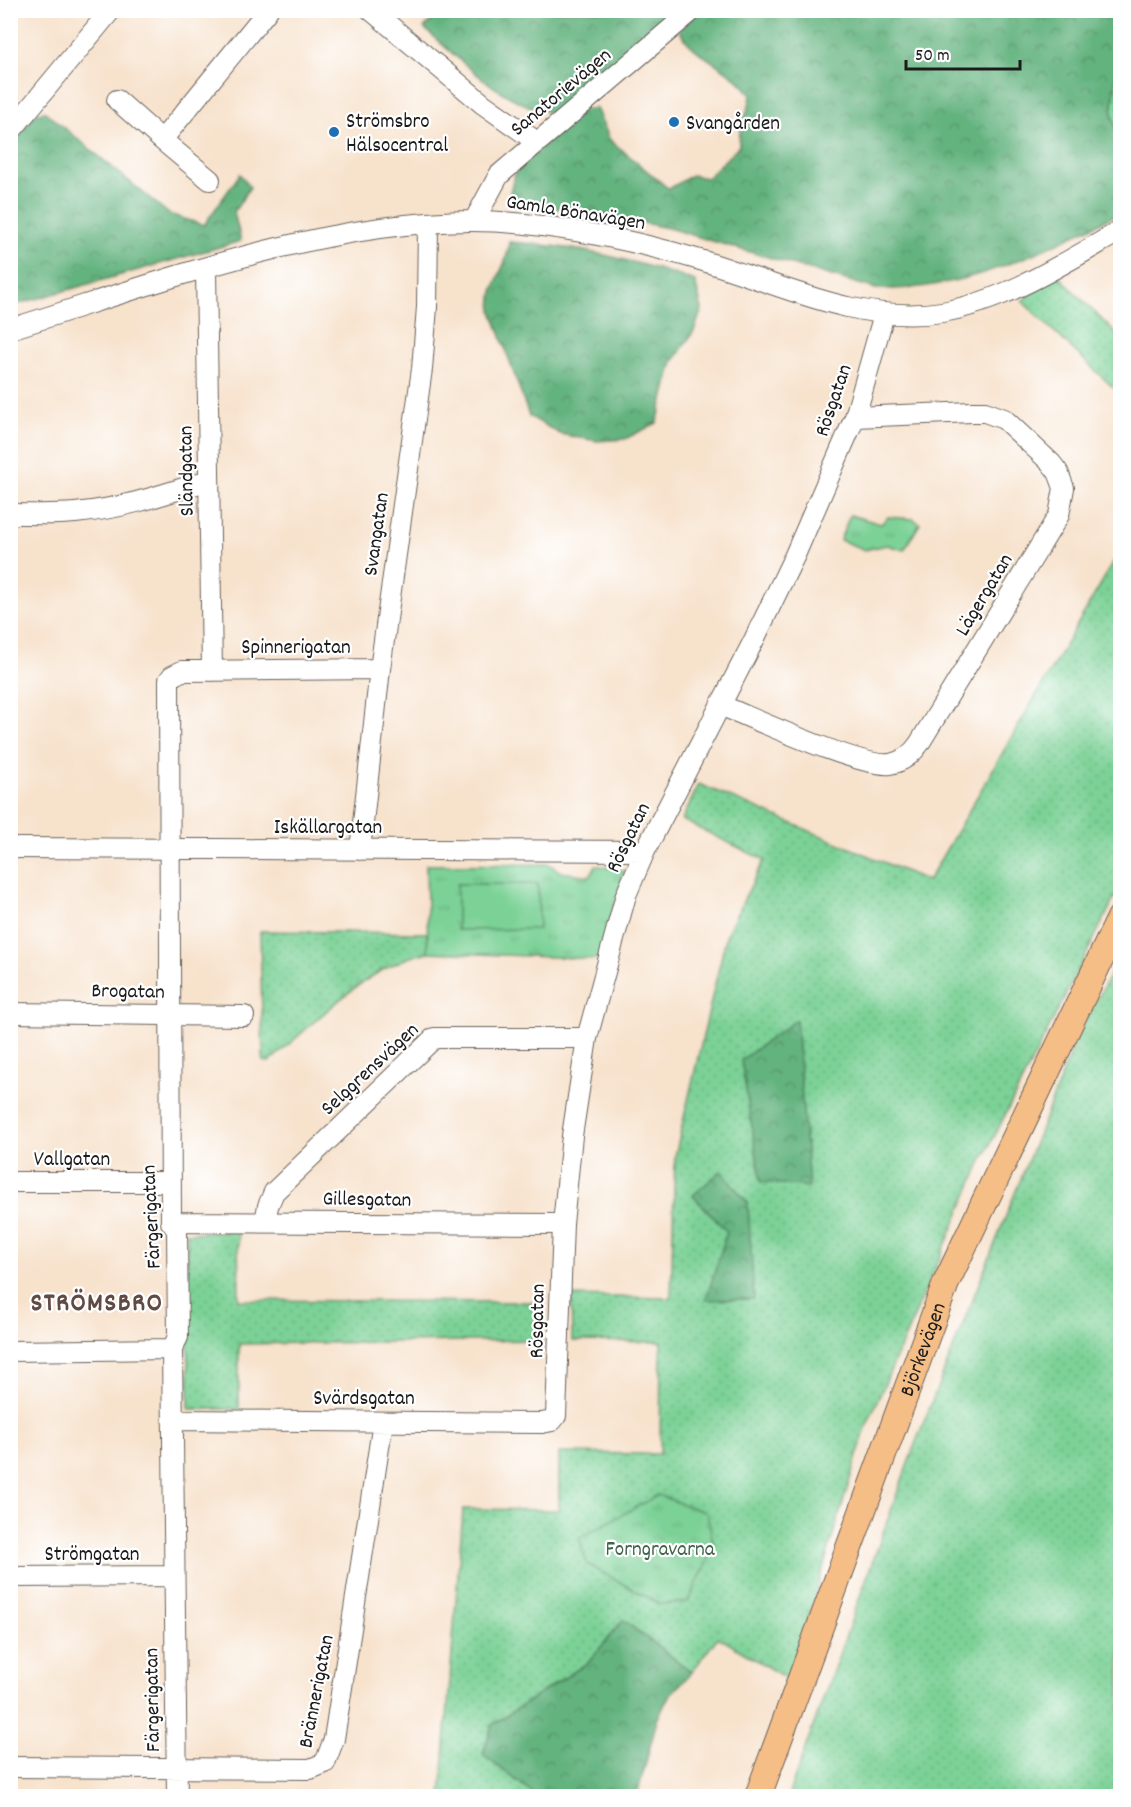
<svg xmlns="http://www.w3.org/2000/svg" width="1131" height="1807" viewBox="0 0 1131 1807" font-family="Dekko,sans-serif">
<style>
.grass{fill:url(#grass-dots);stroke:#4c7659;stroke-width:1.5}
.forest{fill:url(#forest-crowns);stroke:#40684e;stroke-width:1.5}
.park{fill:url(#park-tufts);stroke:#4c7659;stroke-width:1.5}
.garden{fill:#7bd196;stroke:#4c7659;stroke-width:1.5}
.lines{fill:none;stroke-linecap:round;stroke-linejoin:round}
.minor-casing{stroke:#69615a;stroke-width:22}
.major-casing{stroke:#69615a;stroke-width:28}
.minor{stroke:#fff;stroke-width:20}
.major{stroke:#f6be87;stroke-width:26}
.poi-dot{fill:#1f6fb2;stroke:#fff;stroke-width:2}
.labels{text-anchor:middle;stroke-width:4.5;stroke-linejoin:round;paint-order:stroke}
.street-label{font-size:21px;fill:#1c1c1c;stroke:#fff}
.poi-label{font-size:21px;fill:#1c1c1c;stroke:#fff;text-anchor:start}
.park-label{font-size:21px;fill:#42644d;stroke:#fff}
.district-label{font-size:27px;font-weight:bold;letter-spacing:1.5px;fill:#604a46;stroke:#fff}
</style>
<defs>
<pattern id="grass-dots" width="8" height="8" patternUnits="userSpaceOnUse" patternTransform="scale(1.5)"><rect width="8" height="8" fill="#7bd196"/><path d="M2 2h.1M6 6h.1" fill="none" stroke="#6ab381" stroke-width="1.8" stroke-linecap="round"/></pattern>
<pattern id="forest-crowns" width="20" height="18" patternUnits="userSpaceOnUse" patternTransform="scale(1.5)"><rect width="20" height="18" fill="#64b37f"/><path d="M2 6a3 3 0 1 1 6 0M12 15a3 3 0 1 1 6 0" fill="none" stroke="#529167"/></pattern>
<pattern id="park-tufts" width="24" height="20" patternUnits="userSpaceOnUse" patternTransform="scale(1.5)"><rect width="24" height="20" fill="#7bd196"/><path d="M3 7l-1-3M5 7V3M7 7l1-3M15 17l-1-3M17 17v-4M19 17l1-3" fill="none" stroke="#6ab381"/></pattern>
</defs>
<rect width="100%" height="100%" fill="#fff"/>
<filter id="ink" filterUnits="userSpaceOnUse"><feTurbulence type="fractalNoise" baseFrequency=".0167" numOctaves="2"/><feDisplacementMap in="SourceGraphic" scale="12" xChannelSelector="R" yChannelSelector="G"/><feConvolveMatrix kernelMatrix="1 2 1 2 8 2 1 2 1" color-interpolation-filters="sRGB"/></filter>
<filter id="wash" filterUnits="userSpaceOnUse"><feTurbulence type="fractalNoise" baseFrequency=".008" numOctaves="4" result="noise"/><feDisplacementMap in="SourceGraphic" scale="24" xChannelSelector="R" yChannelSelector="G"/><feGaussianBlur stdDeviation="1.35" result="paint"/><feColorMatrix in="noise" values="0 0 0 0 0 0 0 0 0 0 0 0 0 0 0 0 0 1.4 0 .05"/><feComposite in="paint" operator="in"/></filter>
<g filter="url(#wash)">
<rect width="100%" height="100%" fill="#f7e2cc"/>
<path class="grass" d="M 1120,40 L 1120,147 L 1112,113 Z
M 1056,273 L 1120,338 L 1120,394 L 1022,301 Z
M 1120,551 L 1120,887 L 982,1161 L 866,1427 L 789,1680 L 718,1637 L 692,1672 L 623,1620 L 589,1662 L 492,1725 L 483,1755 L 537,1796 L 441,1796 L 463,1509 L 559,1510 L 559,1453 L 660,1454 L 661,1342 L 572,1341 L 571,1296 L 671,1298 L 675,1156 L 727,933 L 764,860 L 682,820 L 699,784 L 928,881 Z
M 260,931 L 427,933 L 428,952 C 366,966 316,1022 269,1062 L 263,1061 Z
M 1120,956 L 1120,1796 L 788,1796 L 915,1444 L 1078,1035 Z
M 238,1231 L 239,1300 L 541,1302 L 542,1340 L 239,1344 L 239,1409 L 189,1409 L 187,1233 Z"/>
<path class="forest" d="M 1113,10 L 1120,40 L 1112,113 L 1120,147 L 1120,213 C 1041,251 967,292 876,289 L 668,228 L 579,210 L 511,205 L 510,192 L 516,170 L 582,110 L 596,108 L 610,140 L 669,189 L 692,175 L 707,178 L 739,146 C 738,123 749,116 751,95 C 732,66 693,58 679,30 L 697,11 Z
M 441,11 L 678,11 L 559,114 C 506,108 462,62 424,28 Z
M 44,111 L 169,214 L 204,225 L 240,174 L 250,187 L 234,212 L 241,241 L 11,306 L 11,145 L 35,114 Z
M 509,242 C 577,246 630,259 695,281 L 702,309 L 694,331 L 673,362 L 657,423 L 625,439 L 597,441 L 560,434 L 529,416 L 492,311 C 488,283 508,269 509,242 Z
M 796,1020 L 809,1187 L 761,1182 L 741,1060 Z
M 721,1171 L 748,1203 L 754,1299 L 706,1300 L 727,1232 L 693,1195 Z
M 623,1620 L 692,1672 L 669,1696 L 657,1720 L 637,1796 L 537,1796 L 483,1755 L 492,1725 L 589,1662 Z"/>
<path class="park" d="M 850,515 L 881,524 L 888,517 L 914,519 L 920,524 L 904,550 L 887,545 L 865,550 L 840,540 Z
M 549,864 L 561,872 L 590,876 L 596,865 L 625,871 L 598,959 L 428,952 L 426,865 Z
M 658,1495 L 707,1513 L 714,1547 L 688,1602 L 660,1604 L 587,1564 L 579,1538 Z"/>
<path class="garden" d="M 457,884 L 538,884 L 539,929 L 457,930 Z"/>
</g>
<g filter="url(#ink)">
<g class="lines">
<g class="minor-casing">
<path id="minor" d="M 371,10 L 483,104 L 537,142
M 117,100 L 162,140
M 10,132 L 111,10
M 210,180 L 162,140 L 268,10
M 474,221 L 499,175 L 693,10
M 206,270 L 212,671
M 10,329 C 158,283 317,222 472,221 C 542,221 633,240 700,260 C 779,283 857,325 942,312 C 1006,301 1064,263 1120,231
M 10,514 C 32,514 54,515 75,513 C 122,509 165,494 209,480
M 720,705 C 753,718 861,768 890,764 C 902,762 912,754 919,744 L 1059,515 L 1064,488 L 1058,472 L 1051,463 L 1004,419 L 985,412 L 972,412 L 855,417
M 10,848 L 645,851
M 360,850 L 380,669 L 422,369 L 427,307 L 428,224
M 10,1013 L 244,1016
M 10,1182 L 170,1182
M 265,1221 L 268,1206 L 274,1192 L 434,1038 L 587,1038
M 171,1222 L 563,1224
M 10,1351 L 172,1349
M 173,1420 L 542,1423 L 552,1421 L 556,1416 L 563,1224 L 572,1136 L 587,1038 L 626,895 L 645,851 L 753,642 L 795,555 L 855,417 L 884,314
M 10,1577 L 173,1576
M 10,1767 L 310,1769 L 325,1763 L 334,1739 L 383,1422
M 177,1796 L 172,1349 L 178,1337 L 177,1230 L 171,1222 L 169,680 L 172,676 L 182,671 L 380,669"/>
</g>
<g class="major-casing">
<g id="major">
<path id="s1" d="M 758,1796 L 946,1283 L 1120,918"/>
</g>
</g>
<use href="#minor" class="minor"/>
<use href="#major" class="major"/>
</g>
</g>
<g class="poi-dot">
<circle cx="674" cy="122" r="6"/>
<circle cx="334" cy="132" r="6"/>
</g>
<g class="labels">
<g class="street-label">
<text transform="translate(560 91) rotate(-40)" y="7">Sanatorievägen</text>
<text transform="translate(576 211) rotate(9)" y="7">Gamla Bönavägen</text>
<text transform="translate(832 400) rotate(-71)" y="7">Rösgatan</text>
<text transform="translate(185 471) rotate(-91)" y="7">Sländgatan</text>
<text transform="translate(375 534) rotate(-82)" y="7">Svangatan</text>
<text transform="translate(983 594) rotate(-59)" y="7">Lägergatan</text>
<text x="296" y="653">Spinnerigatan</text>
<text x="328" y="833">Iskällargatan</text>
<text transform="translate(627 837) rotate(-64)" y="7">Rösgatan</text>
<text transform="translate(128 990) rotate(1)" y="7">Brogatan</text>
<text transform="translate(369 1068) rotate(-43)" y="7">Selggrensvägen</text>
<text x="72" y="1165">Vallgatan</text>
<text transform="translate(367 1198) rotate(1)" y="7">Gillesgatan</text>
<text transform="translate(150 1217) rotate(-93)" y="7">Färgerigatan</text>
<text transform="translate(536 1321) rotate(-89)" y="7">Rösgatan</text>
<text dy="7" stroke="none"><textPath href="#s1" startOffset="476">Björkevägen</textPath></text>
<text x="364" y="1404">Svärdsgatan</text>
<text x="92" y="1560">Strömgatan</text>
<text transform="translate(315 1691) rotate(-79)" y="7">Brännerigatan</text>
<text transform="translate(151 1700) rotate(-91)" y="7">Färgerigatan</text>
</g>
<g class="poi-label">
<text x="346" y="127">Strömsbro<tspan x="346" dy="24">Hälsocentral</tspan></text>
<text x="686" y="129">Svangården</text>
</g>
<g class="park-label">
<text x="660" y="1555">Forngravarna</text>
</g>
<g class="district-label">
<text x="97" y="1310">STRÖMSBRO</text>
</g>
</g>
<rect width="1131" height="1807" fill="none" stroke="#fff" stroke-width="36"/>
<path d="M906 60v9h114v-9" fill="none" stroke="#1c1c1c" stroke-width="3"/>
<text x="915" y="60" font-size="18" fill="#1c1c1c" stroke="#ffffff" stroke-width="4.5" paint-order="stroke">50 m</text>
</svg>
